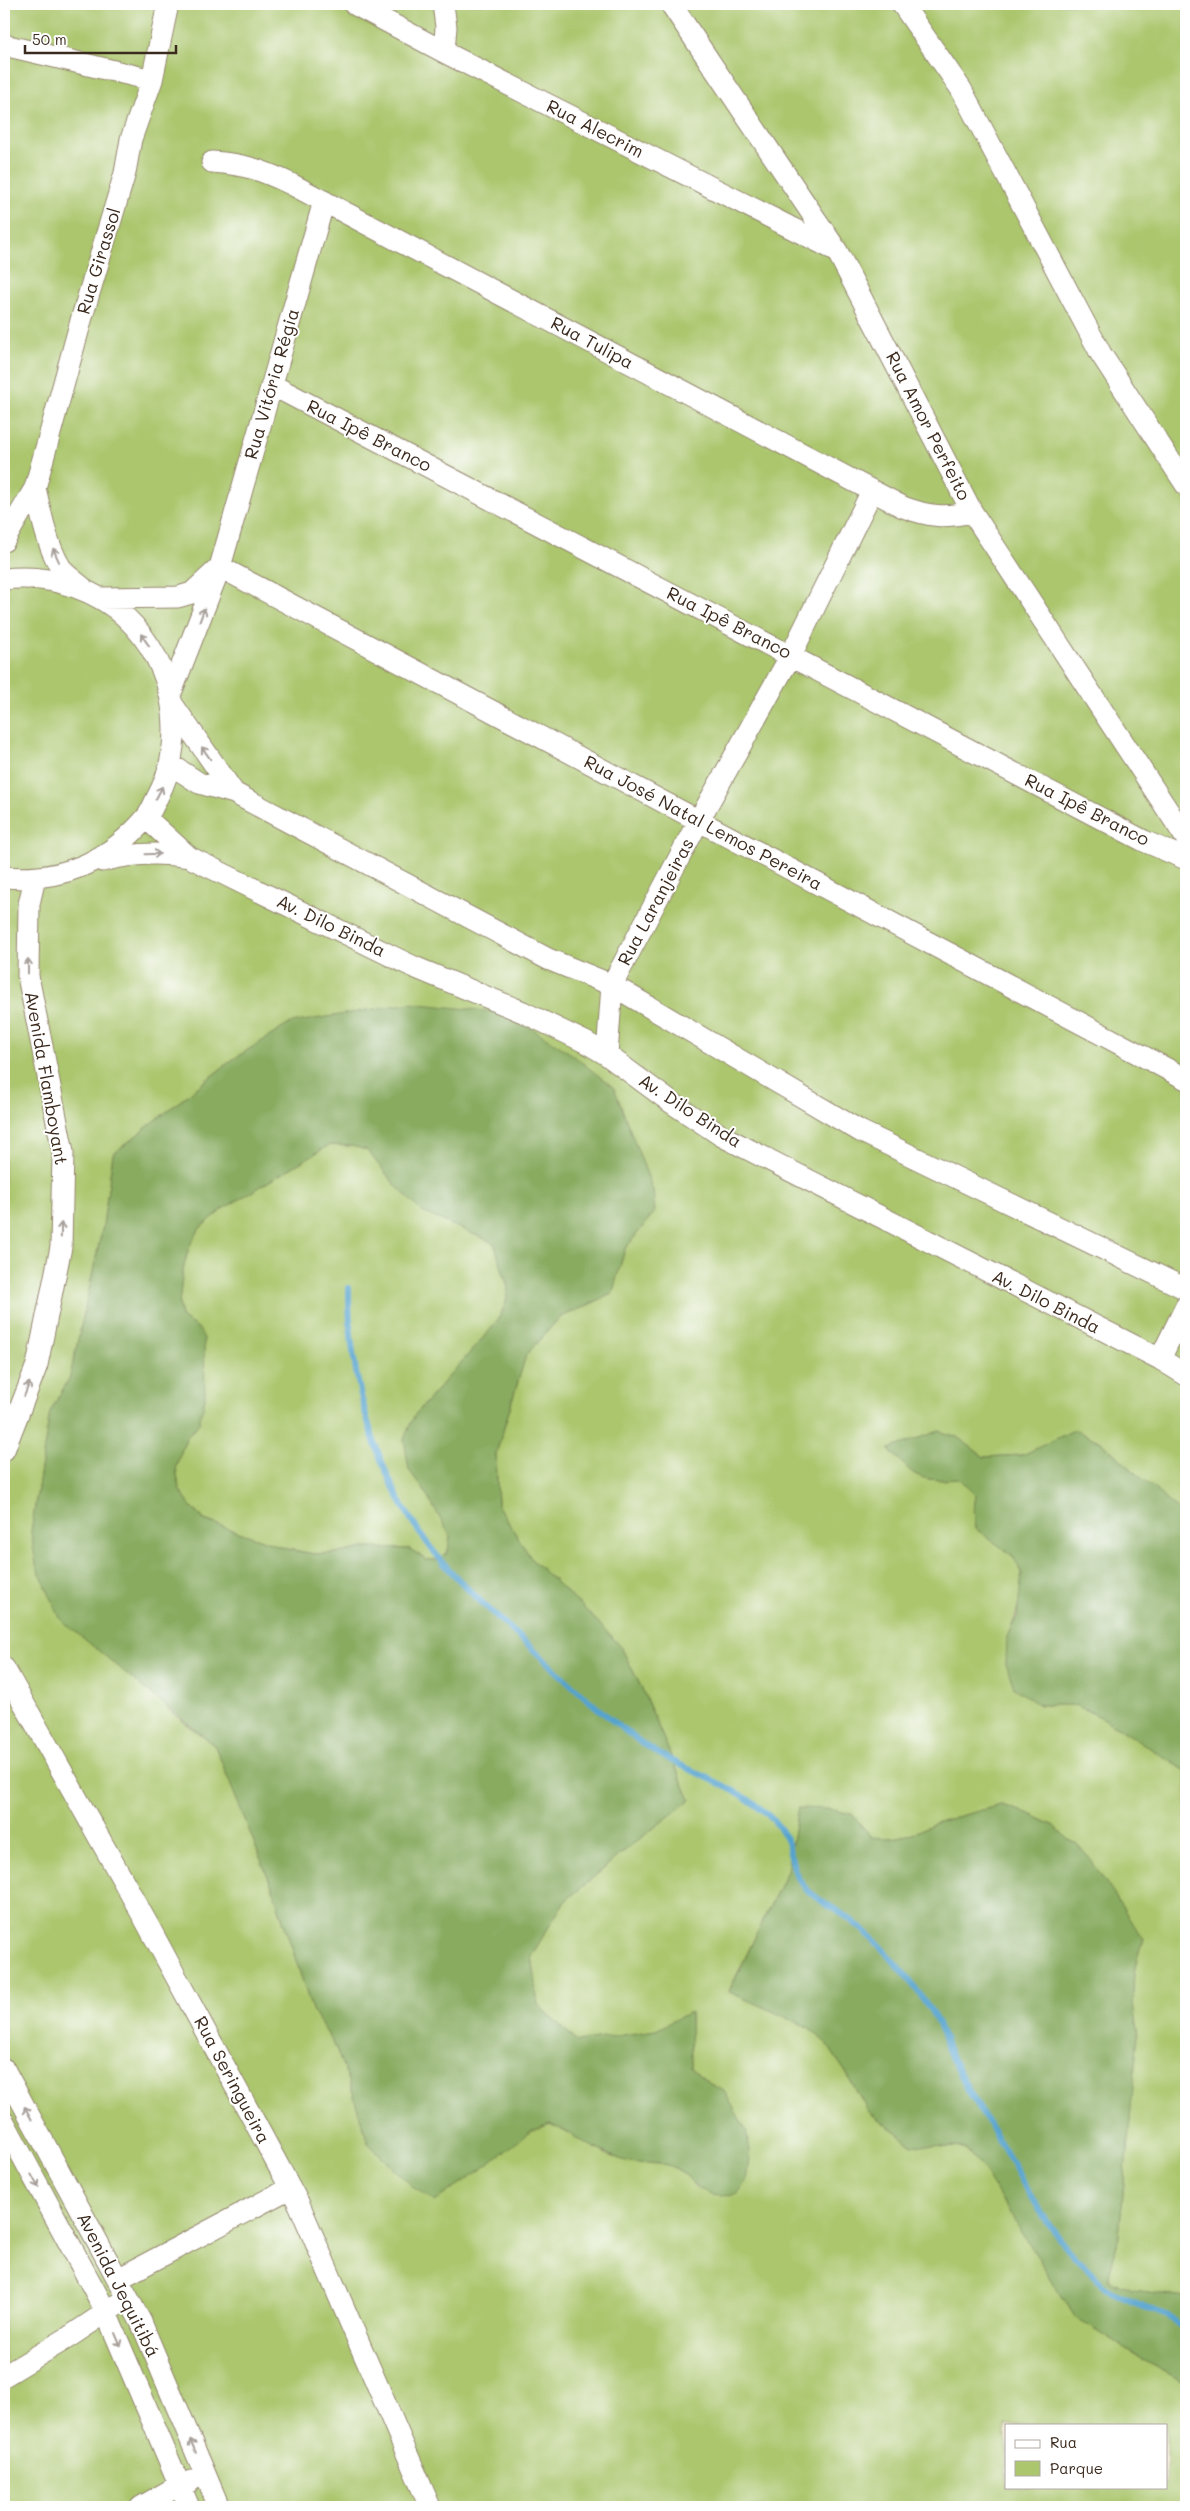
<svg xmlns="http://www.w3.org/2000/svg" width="1190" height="2511" viewBox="0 0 1190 2511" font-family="Mali,sans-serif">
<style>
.green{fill:#abc66d;stroke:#737846;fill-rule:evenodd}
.forest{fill:#88ab60;stroke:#626a3f;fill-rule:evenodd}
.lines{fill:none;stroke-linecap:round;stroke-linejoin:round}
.stream{stroke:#54a3ce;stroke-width:6}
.street-casing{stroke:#94856e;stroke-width:23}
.street{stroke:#fff;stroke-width:21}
.oneway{stroke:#a79f9a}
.labels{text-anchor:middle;stroke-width:4;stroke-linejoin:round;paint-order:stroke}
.street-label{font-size:18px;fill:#3b2a1e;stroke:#fff}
</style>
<rect width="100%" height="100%" fill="#fff"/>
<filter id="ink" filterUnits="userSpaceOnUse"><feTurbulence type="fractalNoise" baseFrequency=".02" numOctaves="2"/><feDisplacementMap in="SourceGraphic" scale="10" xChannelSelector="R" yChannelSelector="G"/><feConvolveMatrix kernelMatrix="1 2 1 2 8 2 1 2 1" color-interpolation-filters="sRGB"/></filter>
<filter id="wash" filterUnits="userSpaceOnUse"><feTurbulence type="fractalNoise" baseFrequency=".0096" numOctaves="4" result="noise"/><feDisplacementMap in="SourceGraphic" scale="20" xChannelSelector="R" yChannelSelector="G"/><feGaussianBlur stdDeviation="1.12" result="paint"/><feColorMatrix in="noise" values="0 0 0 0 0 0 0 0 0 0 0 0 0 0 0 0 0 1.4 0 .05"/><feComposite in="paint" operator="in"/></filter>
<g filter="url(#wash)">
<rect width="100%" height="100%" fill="#ede0bf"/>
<path class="green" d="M 4,4 L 1186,4 L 1186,1517 L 1101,1442 L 1074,1430 L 1023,1455 L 984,1457 L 957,1437 L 889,1449 C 915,1478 921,1482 960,1479 L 976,1495 L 974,1510 L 976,1529 C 987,1537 1005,1546 1013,1557 C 1031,1578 1017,1615 1007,1637 L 1039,1705 L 1075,1705 L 1103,1718 L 1186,1771 L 1186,2297 L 1132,2290 L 1111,2281 L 1109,2276 L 1119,2236 L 1137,2034 C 1131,2003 1130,1968 1144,1940 L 1077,1844 L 1067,1839 L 1055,1826 L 1027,1813 L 1001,1805 L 935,1823 L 913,1834 L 892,1838 L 872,1838 L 862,1827 L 798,1808 L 787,1871 L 729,1991 L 808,2027 L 826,2043 L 845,2071 L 869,2112 L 913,2145 L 965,2148 L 984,2170 L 1075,2317 L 1147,2362 L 1186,2383 L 1186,2507 L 4,2507 ZM 291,1023 L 655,1211 L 625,1249 L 612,1294 L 559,1318 L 526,1355 L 496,1454 L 498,1506 L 532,1560 L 589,1613 L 621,1647 L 641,1687 L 690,1800 L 633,1844 L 564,1902 L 531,1956 L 538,2005 L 578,2042 L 657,2030 L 690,2013 L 691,2068 L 711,2084 L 724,2091 L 698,2189 L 686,2174 L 669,2165 L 631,2162 L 607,2155 L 584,2140 L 550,2124 L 531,2131 L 513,2144 L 368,2143 L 350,2083 L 333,2042 L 312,2010 L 273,1889 L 215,1746 L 171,1712 L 31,1532 L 50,1412 L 70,1377 L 103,1226 L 113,1154 L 232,1060 ZM 1006,2425 L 1166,2425 L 1166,2487 L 1006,2487 Z
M 329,1145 L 352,1146 L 367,1150 L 396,1186 L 423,1212 L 494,1243 L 508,1287 L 506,1303 L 497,1322 L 414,1416 L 409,1470 C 419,1482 447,1522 450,1536 C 452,1546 446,1554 440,1560 L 426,1560 L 410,1549 L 365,1548 L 339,1553 L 314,1554 L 287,1549 L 205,1520 L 189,1504 L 179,1489 L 176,1466 L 186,1438 L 199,1423 L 198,1328 L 181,1317 L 179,1303 L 183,1269 L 189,1247 L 200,1228 L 223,1209 Z"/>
<path class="forest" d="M 410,1003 L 508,1013 L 570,1053 L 614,1088 L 653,1190 L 655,1211 L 625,1249 L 612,1294 L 559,1318 L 526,1355 L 496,1454 L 498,1506 L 532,1560 L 589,1613 L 621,1647 L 641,1687 L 690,1800 L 633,1844 L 564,1902 L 531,1956 L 538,2005 L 578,2042 L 656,2030 L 690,2012 L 691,2068 L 711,2084 L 724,2091 L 746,2130 L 750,2151 L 746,2182 L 736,2194 C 688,2199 703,2179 670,2166 C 657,2161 642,2165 629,2162 C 603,2155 575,2136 550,2124 L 531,2131 L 489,2164 L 435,2201 L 414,2188 L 368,2143 L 350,2083 L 333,2042 L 312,2010 L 273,1889 L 215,1746 L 61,1620 L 36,1565 L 31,1532 L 50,1412 L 70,1377 L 103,1226 L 113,1154 L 232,1060 L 291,1023 ZM 329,1145 L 352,1146 L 367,1150 L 396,1186 L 422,1212 L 494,1243 L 508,1287 L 506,1303 L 497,1322 L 414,1416 L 404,1439 L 409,1470 L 424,1490 L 450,1536 L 448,1552 L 440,1560 L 427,1560 L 410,1549 L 364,1548 L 339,1553 L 314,1554 L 287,1549 L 204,1520 L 189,1504 L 179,1489 L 176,1466 L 186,1438 L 199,1423 L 205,1399 L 204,1338 L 198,1328 L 181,1317 L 179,1303 L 183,1269 L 189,1247 L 200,1228 L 223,1209 Z
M 1074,1430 L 1101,1442 L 1186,1517 L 1186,1771 L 1103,1718 L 1075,1705 L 1039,1705 L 1014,1688 L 1006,1664 L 1007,1637 L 1017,1616 L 1022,1574 L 1013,1556 L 976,1529 L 974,1510 L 976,1495 L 960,1479 C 919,1481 917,1480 889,1449 L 939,1431 L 957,1437 L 984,1457 L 1023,1455 Z
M 1001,1805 L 1027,1813 L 1055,1826 L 1067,1839 L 1077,1844 L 1091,1860 L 1144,1940 C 1130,1968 1131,2003 1138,2034 L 1119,2236 L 1109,2276 L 1111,2281 L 1132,2290 L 1186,2297 L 1186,2383 L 1147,2362 L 1075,2317 L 984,2171 L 965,2148 L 913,2145 L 869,2112 L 845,2071 L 826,2043 L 808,2027 L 729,1992 L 787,1871 L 798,1808 L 828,1809 L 852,1814 L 871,1837 L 892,1838 L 913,1834 L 935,1823 Z"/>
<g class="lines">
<path class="stream" d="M 349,1288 C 348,1375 375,1475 428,1544 C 459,1585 500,1619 537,1653 C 571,1684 606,1718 643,1744 C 686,1774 746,1785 780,1828 C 793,1845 789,1869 803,1885 C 815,1900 833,1907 848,1918 C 876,1938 909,1977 928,2006 C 940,2023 945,2044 954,2063 C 969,2095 989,2123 1007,2154 C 1031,2195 1047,2228 1081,2263 C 1092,2274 1105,2288 1118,2295 C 1142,2308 1164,2310 1186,2329"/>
</g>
</g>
<g filter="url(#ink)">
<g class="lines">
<g class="street-casing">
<path id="street" d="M 354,4 L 444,52 L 835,250
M 443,4 L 446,27 L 444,52
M 671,4 L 837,251 L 972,512 L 1186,838
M 902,4 L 961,89 L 1101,354 L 1186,485
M 4,45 L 152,80
M 212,162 C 244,164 262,170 291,184 L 903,507 C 930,517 944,518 972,512
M 272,385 L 1144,841 L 1186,859
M 35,488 C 41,513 48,553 65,573 C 70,578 77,583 83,588
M 4,541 L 35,488 L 82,317 L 125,173 L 131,139 L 152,80 L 168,4
M 220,567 L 1186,1079
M 4,579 C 43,575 83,584 115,608 C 171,652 191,732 158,796 C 154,803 151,813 145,819 C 108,862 60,882 4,877
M 100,598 L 178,597 L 192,593 L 218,569
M 171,693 L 220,567 L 324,201
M 173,705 L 234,793
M 170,764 L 199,783 L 234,793 L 548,959 L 612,985 L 860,1131 L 1186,1289
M 146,818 L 189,857 L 414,967 L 523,1012 L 587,1043 L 607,1055 L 672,1103 L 722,1136 L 1160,1359 L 1186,1375
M 102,861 C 132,853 160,852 189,857
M 607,1055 L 612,985 L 699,820 L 791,655 L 872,491
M 1160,1359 L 1186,1306
M 4,1450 L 37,1365 L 61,1247 L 63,1152 L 28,976 L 29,904 L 35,878
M 4,1668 L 148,1925 L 299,2204 L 430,2507
M 4,2069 L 141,2322 L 219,2507
M 4,2122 L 104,2308 L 189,2507
M 118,2279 L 290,2188
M 4,2376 L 69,2337 L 117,2305
M 141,2507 L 169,2491 L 191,2481"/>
</g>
<use href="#street" class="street"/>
</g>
<defs><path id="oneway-shaft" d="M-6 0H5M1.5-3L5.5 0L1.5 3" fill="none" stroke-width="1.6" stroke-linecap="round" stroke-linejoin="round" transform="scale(1.25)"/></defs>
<g class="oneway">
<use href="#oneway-shaft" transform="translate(56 555) rotate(-114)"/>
<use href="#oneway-shaft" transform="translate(202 615) rotate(-70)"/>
<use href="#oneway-shaft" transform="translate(145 640) rotate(-125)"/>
<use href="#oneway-shaft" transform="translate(206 753) rotate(-125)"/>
<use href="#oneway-shaft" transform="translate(159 793) rotate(-63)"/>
<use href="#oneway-shaft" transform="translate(153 854) rotate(-2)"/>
<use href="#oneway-shaft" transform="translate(28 966) rotate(-90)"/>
<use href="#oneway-shaft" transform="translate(61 1230) rotate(-89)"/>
<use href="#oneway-shaft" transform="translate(27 1389) rotate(-69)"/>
<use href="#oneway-shaft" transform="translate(28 2113) rotate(-119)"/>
<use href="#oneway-shaft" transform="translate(35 2181) rotate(61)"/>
<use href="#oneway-shaft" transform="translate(118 2340) rotate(67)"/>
<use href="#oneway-shaft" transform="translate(193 2446) rotate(-113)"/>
</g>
</g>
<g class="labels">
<g class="street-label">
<text transform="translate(595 129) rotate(27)" y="6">Rua Alecrim</text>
<text transform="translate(99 261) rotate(-73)" y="6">Rua Girassol</text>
<text transform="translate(592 343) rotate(28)" y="6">Rua Tulipa</text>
<text transform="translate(272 384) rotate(-74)" y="6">Rua Vitória Régia</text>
<text transform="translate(928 426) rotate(63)" y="6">Rua Amor Perfeito</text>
<text transform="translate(369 436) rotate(27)" y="6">Rua Ipê Branco</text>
<text transform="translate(729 623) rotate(27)" y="6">Rua Ipê Branco</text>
<text transform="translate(1087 810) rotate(27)" y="6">Rua Ipê Branco</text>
<text transform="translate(703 823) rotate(28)" y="6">Rua José Natal Lemos Pereira</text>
<text transform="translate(656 902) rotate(-62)" y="6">Rua Laranjeiras</text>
<text transform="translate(331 926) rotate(26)" y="6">Av. Dilo Binda</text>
<text transform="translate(46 1078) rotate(80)" y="6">Avenida Flamboyant</text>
<text transform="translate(690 1111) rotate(33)" y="6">Av. Dilo Binda</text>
<text transform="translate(1046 1302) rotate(27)" y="6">Av. Dilo Binda</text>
<text transform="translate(232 2080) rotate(62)" y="6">Rua Seringueira</text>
<text transform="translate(118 2285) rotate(63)" y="6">Avenida Jequitibá</text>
</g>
</g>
<rect width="1190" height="2511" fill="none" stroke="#fff" stroke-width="20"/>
<rect x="1005" y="2424" width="162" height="65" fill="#ffffff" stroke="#b1aaa5"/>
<rect x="1015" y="2440" width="25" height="8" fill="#ffffff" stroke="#b1aaa5"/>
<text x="1050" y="2448" font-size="15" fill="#3b2a1e">Rua</text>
<rect x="1015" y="2461" width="25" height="15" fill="#abc66d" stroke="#b1aaa5"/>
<text x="1050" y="2474" font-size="15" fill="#3b2a1e">Parque</text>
<path d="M25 45v8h151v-8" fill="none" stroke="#3b2a1e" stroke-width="2.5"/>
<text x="32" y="45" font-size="15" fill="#3b2a1e" stroke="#ffffff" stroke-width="4" paint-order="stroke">50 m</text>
</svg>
